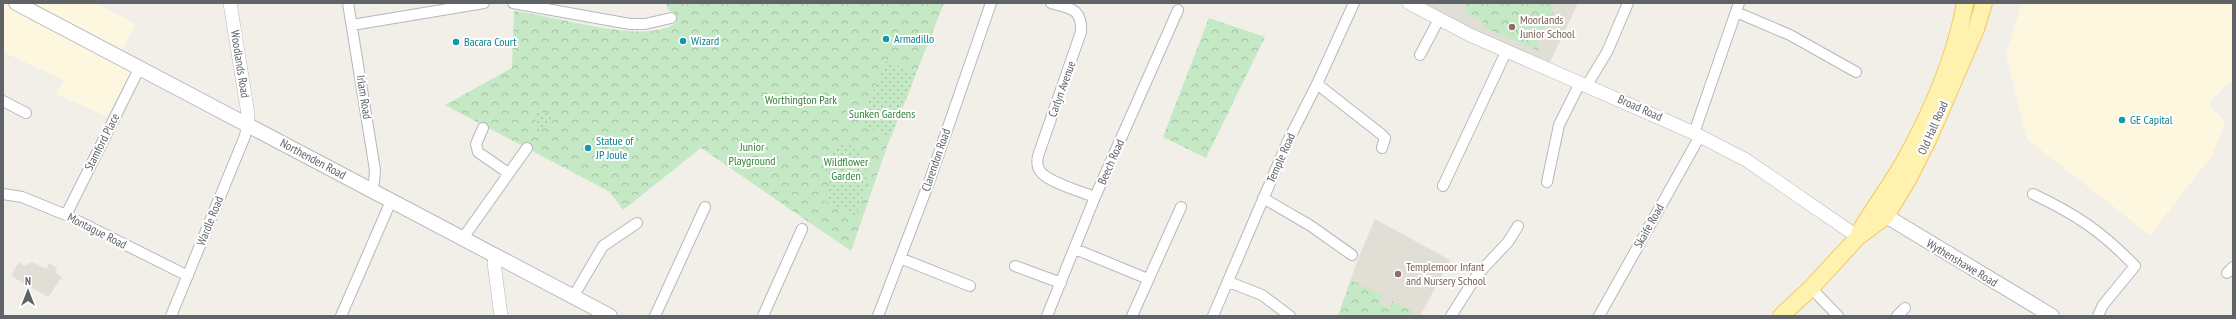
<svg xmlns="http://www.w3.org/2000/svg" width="2236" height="319" viewBox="0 0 2236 319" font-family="'PT Sans Narrow',sans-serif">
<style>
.commercial{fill:#fef7e0}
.education{fill:#e1ded6}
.park{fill:url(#park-crowns)}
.garden{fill:url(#garden-dots)}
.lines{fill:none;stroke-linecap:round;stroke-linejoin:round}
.minor-casing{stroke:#b5b8bc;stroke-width:12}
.tertiary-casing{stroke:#b5b8bc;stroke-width:14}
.secondary-casing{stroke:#b6babf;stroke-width:16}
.primary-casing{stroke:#f2c960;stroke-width:18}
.minor{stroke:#fff;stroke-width:10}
.tertiary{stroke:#fff;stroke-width:13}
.secondary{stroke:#fff;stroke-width:14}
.primary{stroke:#fff2af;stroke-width:16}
.education-dot{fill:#8d6e63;stroke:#fff;stroke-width:1.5}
.culture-dot{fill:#0f9aa8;stroke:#fff;stroke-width:1.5}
.labels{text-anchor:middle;stroke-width:4;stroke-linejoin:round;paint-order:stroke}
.education-label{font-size:12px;fill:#785e54;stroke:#fff;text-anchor:start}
.culture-label{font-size:12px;fill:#0d838f;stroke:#fff;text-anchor:start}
.street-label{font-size:12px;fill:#5f6368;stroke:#fff}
.park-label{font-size:12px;fill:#348238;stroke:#fff}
</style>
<defs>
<pattern id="park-crowns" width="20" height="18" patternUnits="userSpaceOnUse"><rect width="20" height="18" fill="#c5e8c5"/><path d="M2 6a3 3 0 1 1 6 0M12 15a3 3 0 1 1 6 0" fill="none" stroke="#a3c0a4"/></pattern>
<pattern id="garden-dots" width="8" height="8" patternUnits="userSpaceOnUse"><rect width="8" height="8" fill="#c5e8c5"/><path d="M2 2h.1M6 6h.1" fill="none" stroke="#a3c0a4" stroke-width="1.8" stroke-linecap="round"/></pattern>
</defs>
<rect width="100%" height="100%" fill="#f1efe8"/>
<path class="commercial" d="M 3,3 L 96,3 L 135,24 L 118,59 L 133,68 L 107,116 L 56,94 L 64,80 L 3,52 Z
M 2022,3 L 2233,3 L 2233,80 L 2219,92 L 2209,105 L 2225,122 L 2211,157 L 2150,235 L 2027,139 L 2006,54 Z"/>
<path class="education" d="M 1412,3 L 1578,3 L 1547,68 Z
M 1375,219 L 1450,260 L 1420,316 L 1338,316 L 1358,259 Z
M 19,262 L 24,266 L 32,262 L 47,269 L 49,263 L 57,268 L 56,273 L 62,277 L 48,297 L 11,276 Z"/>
<path class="park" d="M 666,3 L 944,3 L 888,144 L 851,251 L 701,148 L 623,210 L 610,192 L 445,105 L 512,68 L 514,11 C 553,15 645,46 676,23 L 674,12 L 669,11 Z
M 1465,3 L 1552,3 L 1553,13 L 1537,40 L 1539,51 L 1483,27 L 1488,18 L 1485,23 L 1466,13 Z
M 1209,18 L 1265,37 L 1206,158 L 1163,137 Z
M 1351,280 L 1384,296 L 1379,304 L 1388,309 L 1392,301 L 1413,311 L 1409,316 L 1338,316 Z"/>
<path class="garden" d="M 886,61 L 916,73 L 891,137 L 860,124 Z
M 533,111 L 559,116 L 536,134 L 536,121 Z
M 844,143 L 865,152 L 867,184 L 856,216 L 824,201 L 830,184 L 822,157 Z"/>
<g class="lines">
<g class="minor-casing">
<path id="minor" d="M 348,3 L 375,170 L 374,183 L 370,190
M 513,3 L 630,24 L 645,24 L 671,18
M 1051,3 C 1071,9 1082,8 1081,32 L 1038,156 C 1037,161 1037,167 1040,171 C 1047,182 1082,192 1095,197
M 1736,12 L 1790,35 L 1856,72
M 352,25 L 484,3
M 1420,55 L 1439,19
M 1317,84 L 1381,134 L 1385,138 L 1382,148
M 1587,85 L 1607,52 L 1628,3
M 3,101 L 26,113
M 483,128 L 476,144 L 478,152 L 508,173
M 1694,133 L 1739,3
M 1547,182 L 1559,125 L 1580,83
M 1443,186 L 1506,52
M 3,194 L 22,197 L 66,215 L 188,276
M 2033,194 C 2077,215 2101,231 2135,266 L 2103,305 L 2098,316
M 1263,198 L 1311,226 L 1352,255
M 66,215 L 139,69
M 463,238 L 527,148
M 1075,249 L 1148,279
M 900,258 L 970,286
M 1015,266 L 1061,283
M 2227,273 L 2233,267
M 1229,282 L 1262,295 L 1290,316
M 1811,288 L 1838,316
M 573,297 L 603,246 L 637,223
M 171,316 L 245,136 L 247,125
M 341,316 L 391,201
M 655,316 L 705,207
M 763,316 L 802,229
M 878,316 L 928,185 L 991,3
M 1047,316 L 1095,197 L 1178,10
M 1132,316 L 1181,207
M 1213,316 L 1288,141 L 1317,84 L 1354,3
M 1451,316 L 1477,275 L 1508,242 L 1518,226
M 1599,316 L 1700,136
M 1897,316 L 1905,308"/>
</g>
<g class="tertiary-casing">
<path id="tertiary" d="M 230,3 L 248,114 L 247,125
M 1409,3 L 1470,35 L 1694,133 L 1746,160 L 1858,237
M 497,256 L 494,263 L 501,316"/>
</g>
<g class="secondary-casing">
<path id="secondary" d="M 16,3 L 610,316
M 1876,210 L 2052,316"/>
</g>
<g class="primary-casing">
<path id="primary" d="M 1859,233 C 1874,206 1893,183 1907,156 C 1932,111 1956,54 1965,3
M 1781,316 L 1811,288 L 1858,237 L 1886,216 L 1910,176 L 1930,136 L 1976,29 L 1984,3"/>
</g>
<use href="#minor" class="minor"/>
<use href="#tertiary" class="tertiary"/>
<use href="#secondary" class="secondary"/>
<use href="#primary" class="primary"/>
</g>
<g class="education-dot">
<circle cx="1512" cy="27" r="4"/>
<circle cx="1398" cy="274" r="4"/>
</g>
<g class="culture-dot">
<circle cx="886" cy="39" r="4"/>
<circle cx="683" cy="41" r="4"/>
<circle cx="456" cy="42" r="4"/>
<circle cx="2122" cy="120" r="4"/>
<circle cx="588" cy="148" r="4"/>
</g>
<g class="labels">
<g class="education-label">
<text x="1520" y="24">Moorlands<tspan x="1520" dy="14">Junior School</tspan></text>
<text x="1406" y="271">Templemoor Infant<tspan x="1406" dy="14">and Nursery School</tspan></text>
</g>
<g class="culture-label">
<text x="894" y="43">Armadillo</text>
<text x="691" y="45">Wizard</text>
<text x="464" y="46">Bacara Court</text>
<text x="2130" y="124">GE Capital</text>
<text x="596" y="145">Statue of<tspan x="596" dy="14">JP Joule</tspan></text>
</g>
<g class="street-label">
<text transform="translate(240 64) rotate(81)" y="4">Woodlands Road</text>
<text transform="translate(1062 89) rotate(-70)" y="4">Carlyn Avenue</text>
<text transform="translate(364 97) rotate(81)" y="4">Irlam Road</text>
<text transform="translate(1640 108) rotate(24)" y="4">Broad Road</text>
<text transform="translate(1933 128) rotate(-66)" y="4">Old Hall Road</text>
<text transform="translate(102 142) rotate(-63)" y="4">Stamford Place</text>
<text transform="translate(1281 158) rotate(-66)" y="4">Temple Road</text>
<text transform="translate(313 159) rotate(28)" y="4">Northenden Road</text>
<text transform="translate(936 160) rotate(-71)" y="4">Clarendon Road</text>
<text transform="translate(1111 162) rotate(-66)" y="4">Beech Road</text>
<text transform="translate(210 221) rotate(-68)" y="4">Wardle Road</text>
<text transform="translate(1649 226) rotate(-61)" y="4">Skaife Road</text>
<text transform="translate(97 231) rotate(27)" y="4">Montague Road</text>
<text transform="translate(1962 263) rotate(31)" y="4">Wythenshawe Road</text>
</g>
<g class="park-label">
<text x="801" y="104">Worthington Park</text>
<text x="882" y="118">Sunken Gardens</text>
<text x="752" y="151">Junior<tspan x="752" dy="14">Playground</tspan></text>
<text x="846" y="166">Wildflower<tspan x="846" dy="14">Garden</tspan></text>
</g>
</g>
<rect width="2236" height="319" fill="none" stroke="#5f6368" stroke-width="8"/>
<g transform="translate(28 291)" stroke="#ffffff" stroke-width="3" paint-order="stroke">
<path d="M0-3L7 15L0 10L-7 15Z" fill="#5f6368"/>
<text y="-6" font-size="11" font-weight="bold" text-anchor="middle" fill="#5f6368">N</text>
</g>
</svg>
